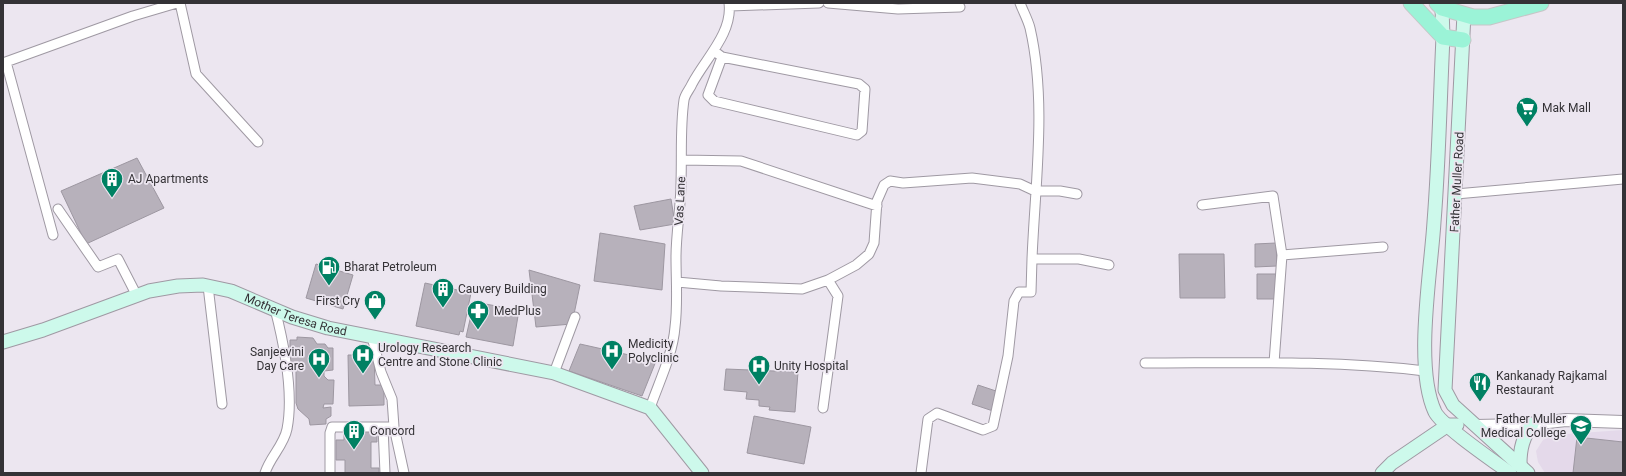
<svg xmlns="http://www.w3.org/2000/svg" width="1626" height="476" viewBox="0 0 1626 476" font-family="Roboto,sans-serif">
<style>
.built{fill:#e4d9ea}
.building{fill:#b7b1bb;stroke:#9d97a1}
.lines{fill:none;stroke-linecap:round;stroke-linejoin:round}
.minor-casing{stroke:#9f99a3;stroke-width:11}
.tertiary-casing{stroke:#9f99a3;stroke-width:14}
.secondary-casing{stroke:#9f99a3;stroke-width:15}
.primary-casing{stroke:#c6c6c7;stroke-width:17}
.minor{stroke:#fff;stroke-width:9}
.tertiary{stroke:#fff;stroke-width:12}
.secondary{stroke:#cdf9eb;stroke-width:13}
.primary{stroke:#9bf3d7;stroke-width:15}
.labels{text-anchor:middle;stroke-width:3.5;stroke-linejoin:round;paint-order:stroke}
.poi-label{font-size:12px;fill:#343236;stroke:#ece6f0;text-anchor:start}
.street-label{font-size:12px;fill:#343236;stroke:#ece6f0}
</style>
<rect width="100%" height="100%" fill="#ece6f0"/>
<path class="built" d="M 1623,430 L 1623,473 L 1545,473 L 1538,462 L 1536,451 L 1543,440 L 1553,435 Z"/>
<path class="building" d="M 137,158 L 164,208 L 86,244 L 61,191 Z
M 671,199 L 675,224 L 640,230 L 634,206 Z
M 600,233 L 665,244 L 662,290 L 594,281 Z
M 1276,243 L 1277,266 L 1255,267 L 1255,244 Z
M 1179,254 L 1224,254 L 1225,298 L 1180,298 Z
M 316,264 L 353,275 L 343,309 L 306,298 Z
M 529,270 L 580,285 L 572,324 L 536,327 Z
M 1257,274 L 1278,274 L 1277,299 L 1257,299 Z
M 425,283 L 471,293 L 463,332 L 460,331 L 459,335 L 416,326 Z
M 474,302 L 519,310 L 513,346 L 466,337 Z
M 297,337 L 313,338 L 317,344 L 325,344 L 328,348 L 333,348 L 333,370 L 324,371 L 324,376 L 328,380 L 334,380 L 333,404 L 324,404 L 323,408 L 331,407 L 331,416 L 326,419 L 326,424 L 310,425 L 309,419 L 298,409 L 296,403 L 296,362 L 290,363 L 290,340 L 297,340 Z
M 580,344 L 656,361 L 642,396 L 569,371 Z
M 348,355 L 374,355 L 375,385 L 384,385 L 384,405 L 349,406 Z
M 726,369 L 798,372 L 795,412 L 769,410 L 770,407 L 759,406 L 759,400 L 746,399 L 747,392 L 724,390 Z
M 978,385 L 999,392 L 993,411 L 972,404 Z
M 754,416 L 811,427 L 804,464 L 747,453 Z
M 351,428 L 377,428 L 377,442 L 371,442 L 371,468 L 379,468 L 379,473 L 345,473 L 345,460 L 336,460 L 336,440 L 344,440 L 344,433 L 350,433 Z
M 1577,437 L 1623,442 L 1623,473 L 1573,473 Z"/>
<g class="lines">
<g class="minor-casing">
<path id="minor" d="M 180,3 L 196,74 L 258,142
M 828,3 L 898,9 L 960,7
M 1020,3 C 1023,11 1028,20 1030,28 C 1047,102 1035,184 1032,259 L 1079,259 L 1109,265
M 730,6 L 819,3
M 714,51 L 722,57 L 859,84 L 865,89 L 862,131 L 857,135 L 714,101 L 708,95 L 722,57
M 6,62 L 53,235
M 3,63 L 133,16 L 177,3
M 682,160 L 741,161 L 877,206
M 1456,194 L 1623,179
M 1202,205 L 1273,196 L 1282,255 L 1274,363
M 58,209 L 98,267 L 118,259 L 137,296
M 1282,255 L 1383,247
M 677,282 L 721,286 L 802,289 L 828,280 L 856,265 L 869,254 L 874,243 L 877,201 L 884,185 L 890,181 L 903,183 L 972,178 L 1020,184 L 1035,191 L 1060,191 L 1077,194
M 208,286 L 222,404
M 372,337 L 381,372 L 392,399 L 394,427 L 404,473
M 1145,363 C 1238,363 1332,360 1425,371
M 554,373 L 575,317
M 650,408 C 659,382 673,354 675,327 C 678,304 676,281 676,257 C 676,232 681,207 681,182 C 682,155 680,127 684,100 C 685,94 690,89 692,84 C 705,59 733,33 729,3
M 823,408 L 838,296 L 828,280
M 383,427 L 385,473
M 265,473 C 270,457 284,445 287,429 C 294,393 284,344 275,309
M 330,473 L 330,433 L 332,427 L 394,427
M 921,473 L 928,419 L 937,413 L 983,430 L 993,426 L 1008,356 L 1014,301 L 1019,292 L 1031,292 L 1032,259"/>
</g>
<g class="tertiary-casing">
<path id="tertiary" d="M 1476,426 L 1522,425 L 1566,420 L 1623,422"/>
</g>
<g class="secondary-casing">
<g id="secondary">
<path d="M 1442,8 L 1443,37 C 1440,99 1439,160 1434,222 C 1431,272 1414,367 1435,412 C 1442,426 1495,462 1510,473"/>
<path d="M 1464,14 L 1445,390 L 1453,405 L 1528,473"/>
<path id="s1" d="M 3,342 L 43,330 L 149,291 L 178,286 L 203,285 L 231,291 L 292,317 L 328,328 L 554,373 L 650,408 L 702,473"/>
<path d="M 1520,464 C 1520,448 1523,438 1532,424"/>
<path d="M 1382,473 L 1392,463 L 1448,425 L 1457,425"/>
</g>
</g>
<g class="primary-casing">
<path id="primary" d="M 1411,3 L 1443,37 L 1463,40
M 1437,3 L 1442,8 L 1473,17 L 1489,17 L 1541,3"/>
</g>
<use href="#minor" class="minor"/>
<use href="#tertiary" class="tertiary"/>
<use href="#secondary" class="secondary"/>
<use href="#primary" class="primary"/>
</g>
<defs>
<g id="supermarket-pin" transform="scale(1.15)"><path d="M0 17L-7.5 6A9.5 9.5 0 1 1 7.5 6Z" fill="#008163" stroke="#ece6f0"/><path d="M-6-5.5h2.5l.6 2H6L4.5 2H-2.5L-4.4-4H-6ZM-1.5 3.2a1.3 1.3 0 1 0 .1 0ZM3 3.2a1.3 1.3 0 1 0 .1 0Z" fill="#fff"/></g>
<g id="building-pin" transform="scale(1.15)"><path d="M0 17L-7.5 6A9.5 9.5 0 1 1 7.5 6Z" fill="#008163" stroke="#ece6f0"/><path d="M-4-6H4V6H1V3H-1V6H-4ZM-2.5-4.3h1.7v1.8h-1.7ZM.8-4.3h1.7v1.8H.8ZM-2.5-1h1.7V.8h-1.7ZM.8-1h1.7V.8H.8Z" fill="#fff"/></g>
<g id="fuel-pin" transform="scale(1.15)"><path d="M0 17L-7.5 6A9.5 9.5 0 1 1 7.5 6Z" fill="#008163" stroke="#ece6f0"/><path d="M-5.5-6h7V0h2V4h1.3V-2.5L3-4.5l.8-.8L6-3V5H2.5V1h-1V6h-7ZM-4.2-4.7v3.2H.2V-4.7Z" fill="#fff"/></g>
<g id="shop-pin" transform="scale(1.15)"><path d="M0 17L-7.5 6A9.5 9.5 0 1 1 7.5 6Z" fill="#008163" stroke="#ece6f0"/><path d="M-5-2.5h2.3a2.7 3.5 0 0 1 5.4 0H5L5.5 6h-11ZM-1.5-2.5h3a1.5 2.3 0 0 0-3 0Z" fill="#fff"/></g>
<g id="pharmacy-pin" transform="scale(1.15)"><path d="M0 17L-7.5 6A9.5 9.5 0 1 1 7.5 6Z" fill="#008163" stroke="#ece6f0"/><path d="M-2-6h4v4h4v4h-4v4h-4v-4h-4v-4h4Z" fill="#fff"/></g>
<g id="hospital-pin" transform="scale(1.15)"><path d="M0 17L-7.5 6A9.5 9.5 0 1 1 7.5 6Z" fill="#008163" stroke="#ece6f0"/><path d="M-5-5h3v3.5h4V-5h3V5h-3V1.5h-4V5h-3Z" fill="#fff"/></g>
<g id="restaurant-pin" transform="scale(1.15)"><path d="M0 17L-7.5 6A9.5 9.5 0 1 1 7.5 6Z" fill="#008163" stroke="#ece6f0"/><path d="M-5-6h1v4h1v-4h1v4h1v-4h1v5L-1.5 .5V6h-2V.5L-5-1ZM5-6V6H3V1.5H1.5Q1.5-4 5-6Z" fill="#fff"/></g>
<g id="university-pin" transform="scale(1.15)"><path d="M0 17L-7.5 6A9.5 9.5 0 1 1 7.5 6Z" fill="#008163" stroke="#ece6f0"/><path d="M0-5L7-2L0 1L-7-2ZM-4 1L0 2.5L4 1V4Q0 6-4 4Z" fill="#fff"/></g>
</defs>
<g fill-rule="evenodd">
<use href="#supermarket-pin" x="1527" y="108"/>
<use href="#building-pin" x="112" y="179"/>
<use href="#fuel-pin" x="329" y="267"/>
<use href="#building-pin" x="443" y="289"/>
<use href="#shop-pin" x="375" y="301"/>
<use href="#pharmacy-pin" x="478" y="311"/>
<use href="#hospital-pin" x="612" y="351"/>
<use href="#hospital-pin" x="363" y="355"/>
<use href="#hospital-pin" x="319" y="359"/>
<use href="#hospital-pin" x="759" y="366"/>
<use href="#restaurant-pin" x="1480" y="383"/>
<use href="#university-pin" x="1581" y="426"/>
<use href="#building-pin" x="354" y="431"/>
</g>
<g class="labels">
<g class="poi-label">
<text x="1542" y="112">Mak Mall</text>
<text x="128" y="183">AJ Apartments</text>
<text x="344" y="271">Bharat Petroleum</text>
<text x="458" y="293">Cauvery Building</text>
<text x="360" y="305" text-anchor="end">First Cry</text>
<text x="494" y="315">MedPlus</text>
<text x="628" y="348">Medicity<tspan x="628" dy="14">Polyclinic</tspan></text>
<text x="378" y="352">Urology Research<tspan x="378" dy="14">Centre and Stone Clinic</tspan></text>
<text x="304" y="356" text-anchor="end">Sanjeevini<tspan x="304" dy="14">Day Care</tspan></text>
<text x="774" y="370">Unity Hospital</text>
<text x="1496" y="380">Kankanady Rajkamal<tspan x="1496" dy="14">Restaurant</tspan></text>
<text x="1566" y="423" text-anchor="end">Father Muller<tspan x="1566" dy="14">Medical College</tspan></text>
<text x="370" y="435">Concord</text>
</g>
<g class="street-label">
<text transform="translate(1457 182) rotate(-87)" y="4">Father Muller Road</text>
<text transform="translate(680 201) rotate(-87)" y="4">Vas Lane</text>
<text dy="4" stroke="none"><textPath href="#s1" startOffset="307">Mother Teresa Road</textPath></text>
</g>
</g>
<rect width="1626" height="476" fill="none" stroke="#343236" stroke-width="8"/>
</svg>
